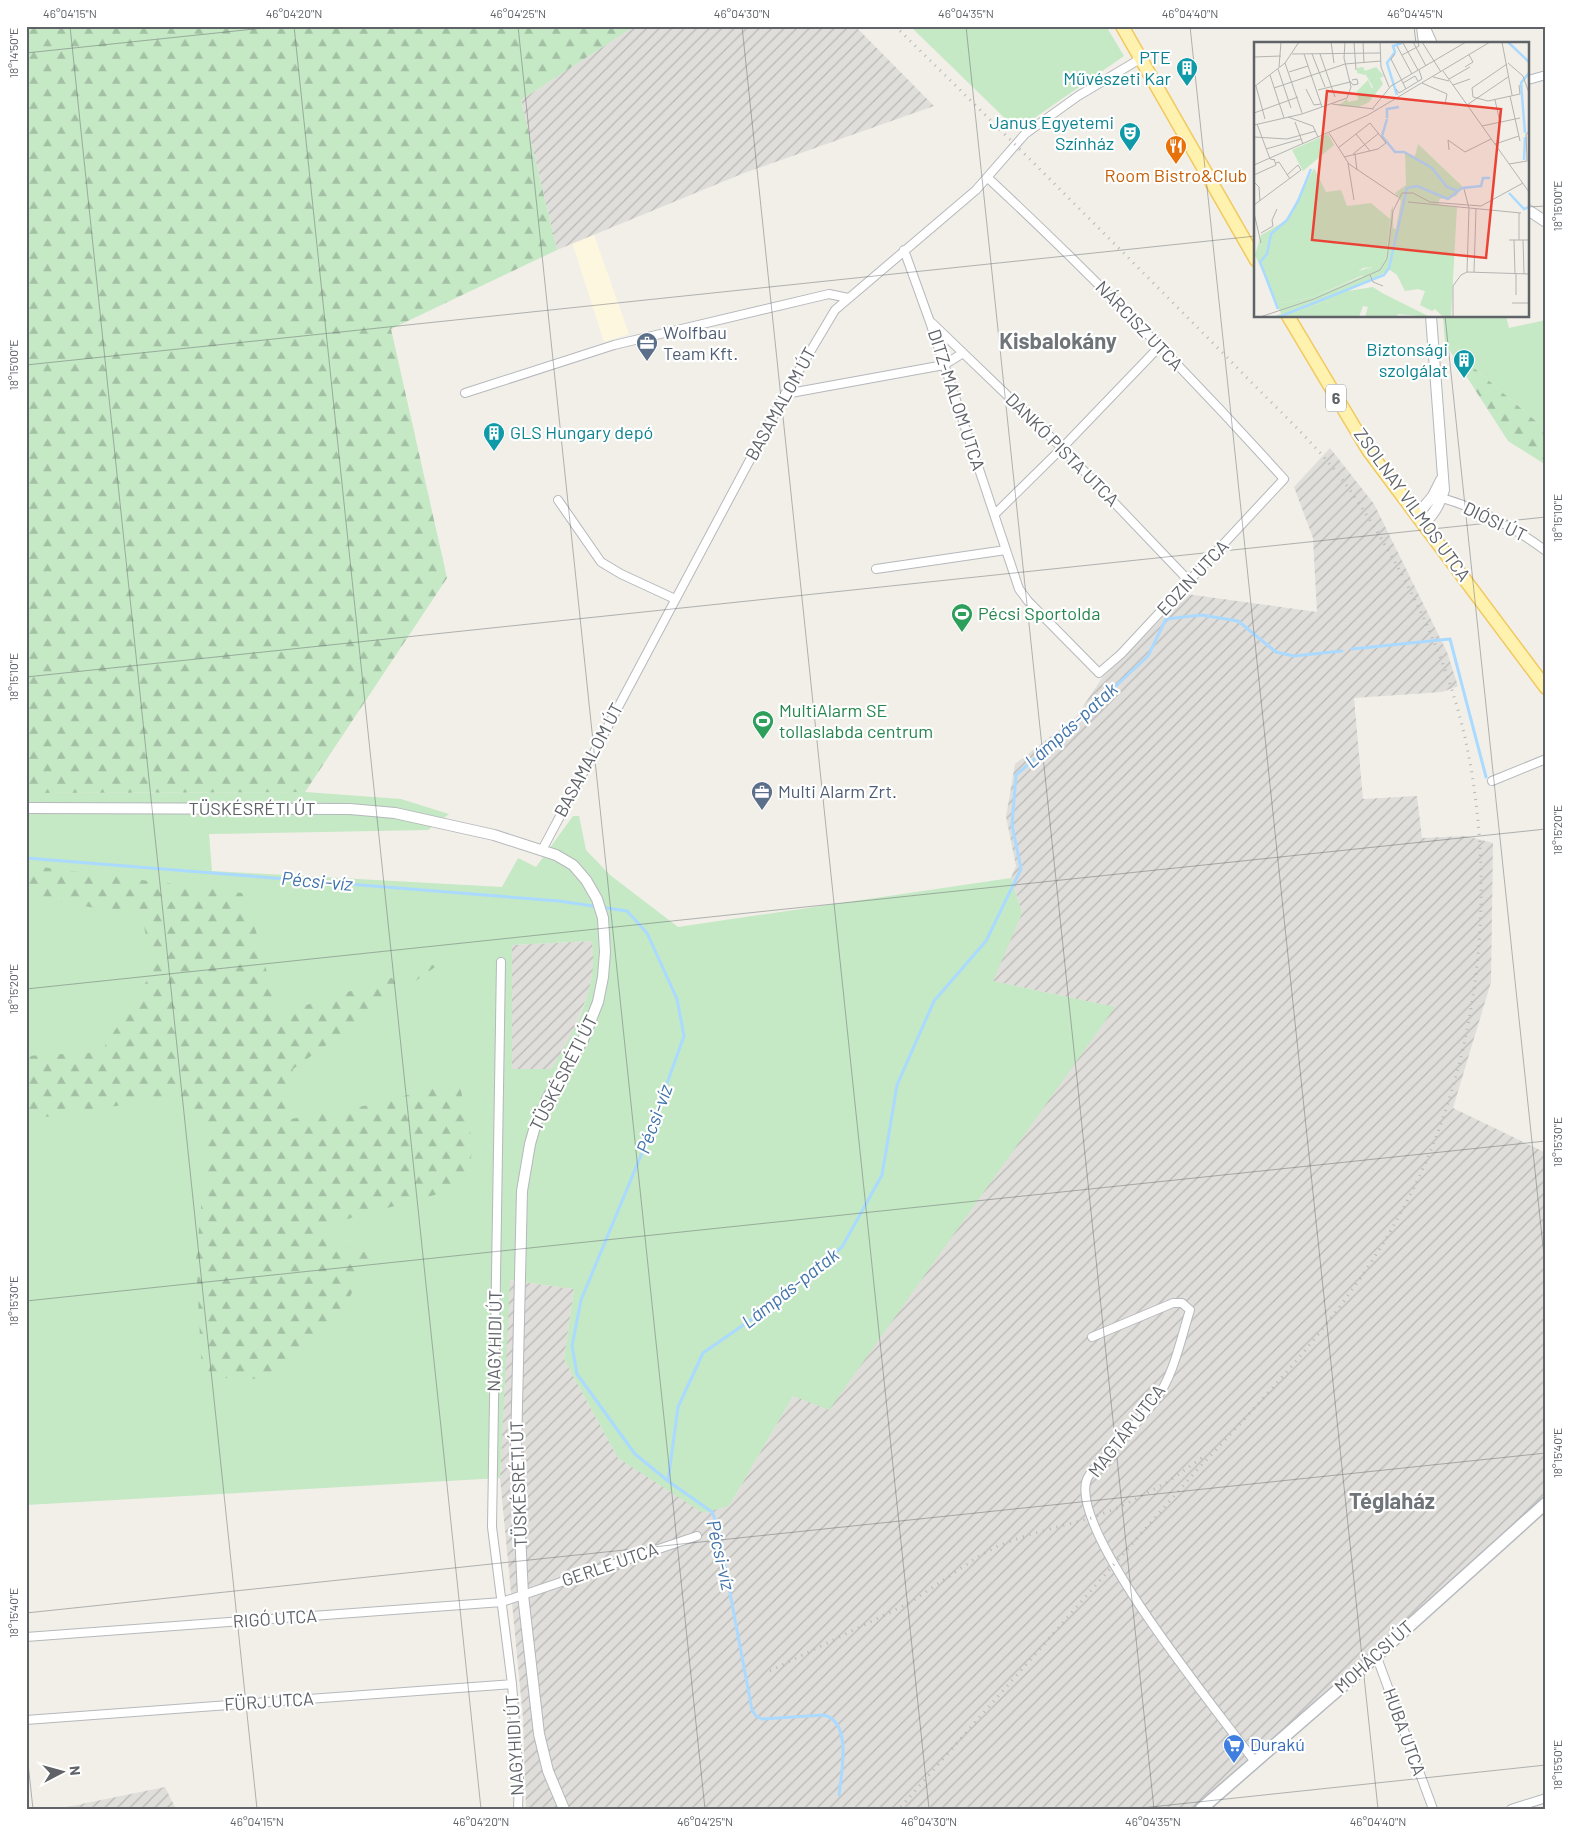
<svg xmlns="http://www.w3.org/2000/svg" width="1572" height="1835" viewBox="0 0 1572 1835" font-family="Barlow,sans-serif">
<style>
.commercial{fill:#fef7e0}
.industrial{fill:url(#industrial-furrows)}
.green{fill:#c5e8c5;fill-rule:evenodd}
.forest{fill:url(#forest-firs)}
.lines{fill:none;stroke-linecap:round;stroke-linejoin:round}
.stream{stroke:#aadaff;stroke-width:3}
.minor-casing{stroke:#b5b8bc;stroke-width:10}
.tertiary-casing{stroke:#b5b8bc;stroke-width:12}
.secondary-casing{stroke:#b6babf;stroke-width:14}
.primary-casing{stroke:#f2c960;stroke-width:15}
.minor{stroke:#fff;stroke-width:8}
.tertiary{stroke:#fff;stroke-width:10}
.secondary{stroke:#fff;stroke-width:11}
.primary{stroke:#fff2af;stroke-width:12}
.rail{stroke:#b6b7b8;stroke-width:3;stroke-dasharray:1 6;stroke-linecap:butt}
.ticks{fill:none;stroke:#5f6368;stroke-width:1;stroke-opacity:0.45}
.labels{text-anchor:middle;stroke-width:4.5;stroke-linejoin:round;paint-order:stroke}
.shield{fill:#fff;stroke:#8f9295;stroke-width:1}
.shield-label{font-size:16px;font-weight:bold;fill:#5f6368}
.culture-label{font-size:18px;fill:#0d838f;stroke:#fff;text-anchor:end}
.food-label{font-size:18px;fill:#c56008;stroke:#fff}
.street-label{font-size:18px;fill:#5f6368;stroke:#fff}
.service-label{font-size:18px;fill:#4e5e75;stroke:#fff;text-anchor:start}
.leisure-label{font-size:18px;fill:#27864d;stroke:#fff;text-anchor:start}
.shop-label{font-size:18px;fill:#366cbe;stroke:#fff;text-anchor:start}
.water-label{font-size:19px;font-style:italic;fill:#4174aa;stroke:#fff}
.district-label{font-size:22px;font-weight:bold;fill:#70757a;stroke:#fff}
.inset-river{fill:none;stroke:#aadaff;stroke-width:2.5}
.inset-road{fill:none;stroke:#b3b3b1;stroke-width:1}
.view{fill:#ea4335;fill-opacity:0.15;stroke:#ea4335;stroke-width:2.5}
.inset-edge{fill:none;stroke:#5f6368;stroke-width:2.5}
.neatline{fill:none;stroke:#5f6368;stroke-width:2}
.ticks-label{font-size:12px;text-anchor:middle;fill:#5f6368}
</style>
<defs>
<pattern id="industrial-furrows" width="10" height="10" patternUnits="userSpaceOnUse" patternTransform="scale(1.25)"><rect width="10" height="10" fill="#e0deda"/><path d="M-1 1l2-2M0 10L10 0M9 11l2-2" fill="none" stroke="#b9b8b5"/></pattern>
<pattern id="forest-firs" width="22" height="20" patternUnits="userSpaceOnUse" patternTransform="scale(1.25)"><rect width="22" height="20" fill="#c5e8c5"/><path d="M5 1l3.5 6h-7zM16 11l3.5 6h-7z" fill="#a3c0a4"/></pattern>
</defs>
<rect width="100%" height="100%" fill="#f1efe8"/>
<path class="commercial" d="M 528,105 L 588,218 L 629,334 L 604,342 Z"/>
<path class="industrial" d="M 635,26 L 855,26 L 934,106 L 744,173 L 557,250 L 521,100 Z
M 1330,448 L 1374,504 L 1447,652 L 1458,686 L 1442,692 L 1354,698 L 1363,799 L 1417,796 L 1422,838 L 1466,836 L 1493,843 L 1491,982 L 1453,1108 L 1546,1153 L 1546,1510 L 1212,1809 L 526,1809 L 523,1718 L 500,1478 L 509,1280 L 574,1289 L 564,1359 L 618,1458 L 655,1481 L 729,1506 L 793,1396 L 1114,1007 L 992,981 L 1022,913 L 1011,878 L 1016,866 L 1006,817 L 1015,764 L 1076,717 L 1102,678 L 1186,594 L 1317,612 L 1313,538 L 1294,487 Z
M 592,941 L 594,955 L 593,972 L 588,994 L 570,1040 L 551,1069 L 512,1069 L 512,945 Z
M 165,1787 L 176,1809 L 57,1809 Z"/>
<path class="green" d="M 910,26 L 1106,26 L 1124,56 L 1017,130 Z
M 1443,316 L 1506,316 L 1509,328 L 1546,320 L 1546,426 L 1538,423 L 1445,343 Z
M 305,792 L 401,799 L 449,814 L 428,830 L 209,834 L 212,871 L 502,887 L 518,858 L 536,867 L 573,816 L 579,816 L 586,850 L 610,875 L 678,927 L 1011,878 L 1022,913 L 993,981 L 1115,1007 L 829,1410 L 793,1396 L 729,1506 L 703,1513 L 618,1458 L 564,1359 L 574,1289 L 510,1280 L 500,1478 L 26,1505 L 26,793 ZM 592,941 C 599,987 575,1031 551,1069 L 512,1069 L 512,945 Z"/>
<path class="forest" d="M 26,26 L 635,26 L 521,100 L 557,250 L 391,329 L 447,578 L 305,792 L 26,793 Z
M 1445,343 L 1538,423 L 1546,426 L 1546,465 L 1508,441 Z
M 26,865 L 242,893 L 253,920 L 278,1014 L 442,962 L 293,1069 L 285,1120 L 369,1105 L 459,1082 L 473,1144 L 467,1186 L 329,1224 L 325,1239 L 370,1254 L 340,1318 L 268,1379 L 202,1377 L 196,1259 L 209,1125 L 167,1098 L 45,1117 L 26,1115 L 26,1056 L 101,1052 L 153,971 L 142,916 L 26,896 Z"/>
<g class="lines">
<path class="stream" d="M 1352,649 L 1450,639 L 1486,777
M 26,858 L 559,901 L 627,911 L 647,933 L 677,999 L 684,1036 L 642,1153 L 581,1300 L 572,1346 L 577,1374 L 635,1454 L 668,1481 L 712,1512 L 717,1524 L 752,1710 L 756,1716 L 762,1719 C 777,1718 792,1717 808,1716 C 813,1716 819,1715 823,1715 C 853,1720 841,1775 839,1795
M 668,1481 L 678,1407 L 703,1353 L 762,1312 L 842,1247 L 882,1175 L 897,1085 L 934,1001 L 986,941 L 1021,869 L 1012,825 L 1016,775 L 1076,723 L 1148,656 L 1166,619 L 1201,615 L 1238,621 L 1276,652 L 1294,656 L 1342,651"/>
<g class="minor-casing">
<path id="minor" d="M 1421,26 L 1423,44
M 1528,80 L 1546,75
M 904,250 L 930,322 L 1019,589 L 1028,601 L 1099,673 L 1121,654 L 1284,479 C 1190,375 1091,274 988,178
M 932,323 L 1062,448 L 1190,582
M 465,393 L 614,345 L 829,294 L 848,298
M 785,394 L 944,365 L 963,353
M 1442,498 C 1480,509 1514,527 1546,551
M 558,500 L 601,562 L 621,574 L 675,599
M 995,514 L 1062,448 L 1159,347
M 876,569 L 1006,550
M 1492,781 L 1546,759
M 542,850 L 785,394 L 835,310 L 976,190 L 1025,134 L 1078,96 L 1140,59
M 501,962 L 492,1527 L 512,1684 L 519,1776 L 518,1809
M 1092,1337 L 1173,1303 L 1182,1303 L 1190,1310 C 1180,1341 1174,1376 1154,1402 C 1140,1420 1124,1436 1109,1453 C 1102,1461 1092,1469 1087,1479 C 1067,1530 1222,1716 1255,1762
M 26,1637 L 502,1602 L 697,1536
M 1376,1655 L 1433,1809
M 26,1720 L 512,1684
M 1511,1809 L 1546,1798"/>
</g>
<g class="tertiary-casing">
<path id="tertiary" d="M 1424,26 L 1432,44
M 1528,210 L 1546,222
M 1417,515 L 1433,496 L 1441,480
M 1423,524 C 1434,515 1440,504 1444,490 L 1431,316
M 26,808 L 350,809 L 395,813 L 494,835 L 556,855 L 573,865 L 586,880 L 597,899 L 603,918 L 605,952 L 603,977 L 598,1002 L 583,1040 L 548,1097 L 536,1123 L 530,1144 L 522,1191 L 516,1449 L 523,1595 L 539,1734 L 548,1771 L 564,1809"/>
</g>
<g class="secondary-casing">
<path id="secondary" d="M 1201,1809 L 1347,1682 L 1546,1503"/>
</g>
<g class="primary-casing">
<path id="primary" d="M 1122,26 L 1256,260
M 1288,316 L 1368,450 L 1546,688"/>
</g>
<use href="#minor" class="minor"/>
<use href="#tertiary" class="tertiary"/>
<use href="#secondary" class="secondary"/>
<use href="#primary" class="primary"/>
<path class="rail" d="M 895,26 C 995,124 1094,223 1193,323 C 1220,350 1246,377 1273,404 C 1302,433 1331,462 1354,496 C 1404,570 1447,654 1466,742 C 1500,903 1477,1082 1394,1225 C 1342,1316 1268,1394 1197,1470 L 899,1809
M 770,1671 L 911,1602 L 979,1556 L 1000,1545 L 1028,1535 L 1091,1518 L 1120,1507 L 1166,1483 L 1203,1457"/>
</g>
<path class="ticks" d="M 70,26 L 257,1809M 294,26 L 481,1809M 518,26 L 705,1809M 742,26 L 929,1809M 966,26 L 1154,1809M 1190,26 L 1378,1809M 1414,26 L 1416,44M 26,53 L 283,26M 1528,207 L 1546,206M 1445,316 L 1546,1275M 26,365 L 1256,236M 26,677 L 1546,517M 26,989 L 1546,829M 26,1301 L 1546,1141M 26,1613 L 1546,1453M 26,1745 L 33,1809M 1132,1809 L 1546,1765"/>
<defs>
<g id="building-pin" transform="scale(1.125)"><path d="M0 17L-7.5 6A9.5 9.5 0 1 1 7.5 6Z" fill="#0f9aa8" stroke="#fff"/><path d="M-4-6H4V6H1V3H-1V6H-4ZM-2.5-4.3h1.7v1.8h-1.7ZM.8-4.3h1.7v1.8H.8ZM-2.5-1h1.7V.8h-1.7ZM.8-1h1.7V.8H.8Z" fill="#fff"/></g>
<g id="theatre-pin" transform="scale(1.125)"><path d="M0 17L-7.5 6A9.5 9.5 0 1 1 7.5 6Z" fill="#0f9aa8" stroke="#fff"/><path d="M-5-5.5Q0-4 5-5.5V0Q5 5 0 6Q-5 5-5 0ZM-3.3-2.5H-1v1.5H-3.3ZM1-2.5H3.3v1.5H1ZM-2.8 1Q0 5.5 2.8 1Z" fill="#fff"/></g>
<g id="restaurant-pin" transform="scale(1.125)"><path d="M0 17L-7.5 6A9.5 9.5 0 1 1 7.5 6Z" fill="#e8710a" stroke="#fff"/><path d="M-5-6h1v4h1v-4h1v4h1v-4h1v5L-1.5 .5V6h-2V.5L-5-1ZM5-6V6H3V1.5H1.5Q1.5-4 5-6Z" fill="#fff"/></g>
<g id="office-pin" transform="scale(1.125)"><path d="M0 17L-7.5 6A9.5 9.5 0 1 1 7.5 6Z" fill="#5c6f8a" stroke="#fff"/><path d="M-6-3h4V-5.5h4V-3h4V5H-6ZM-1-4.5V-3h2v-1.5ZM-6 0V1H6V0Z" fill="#fff"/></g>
<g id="stadium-pin" transform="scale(1.125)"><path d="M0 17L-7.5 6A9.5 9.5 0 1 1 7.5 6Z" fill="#2e9e5b" stroke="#fff"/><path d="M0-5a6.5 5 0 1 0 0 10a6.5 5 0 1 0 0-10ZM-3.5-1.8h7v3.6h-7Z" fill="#fff"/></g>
<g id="supermarket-pin" transform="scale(1.125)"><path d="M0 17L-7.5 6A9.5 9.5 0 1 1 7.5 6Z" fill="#3f7fe0" stroke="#fff"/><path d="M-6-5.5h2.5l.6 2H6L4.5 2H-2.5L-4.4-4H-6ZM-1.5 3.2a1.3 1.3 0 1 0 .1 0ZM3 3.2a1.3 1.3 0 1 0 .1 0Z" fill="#fff"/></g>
</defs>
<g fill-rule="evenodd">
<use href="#building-pin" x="1187" y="68"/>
<use href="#theatre-pin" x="1130" y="133"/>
<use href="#restaurant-pin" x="1176" y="146"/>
<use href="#office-pin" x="647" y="343"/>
<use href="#building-pin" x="1464" y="360"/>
<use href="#building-pin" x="494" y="433"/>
<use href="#stadium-pin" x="962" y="614"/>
<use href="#stadium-pin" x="763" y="721"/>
<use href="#office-pin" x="762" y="792"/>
<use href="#supermarket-pin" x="1234" y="1745"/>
</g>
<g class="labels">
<rect class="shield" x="1326" y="384.5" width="20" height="27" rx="4"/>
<g class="shield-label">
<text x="1336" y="404">6</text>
</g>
<g class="culture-label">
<text x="1171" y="64">PTE<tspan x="1171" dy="21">Művészeti Kar</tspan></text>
<text x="1114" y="129">Janus Egyetemi<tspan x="1114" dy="21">Színház</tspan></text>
<text x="1448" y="356">Biztonsági<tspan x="1448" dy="21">szolgálat</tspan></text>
<text x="510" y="439" text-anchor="start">GLS Hungary depó</text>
</g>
<g class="food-label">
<text x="1176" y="182">Room Bistro&amp;Club</text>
</g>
<g class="street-label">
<text transform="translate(1139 326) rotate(46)" y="6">NÁRCISZ UTCA</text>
<text transform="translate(956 400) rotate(72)" y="6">DITZ-MALOM UTCA</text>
<text transform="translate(781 404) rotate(-61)" y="6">BASAMALOM ÚT</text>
<text transform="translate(1062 450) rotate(45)" y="6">DANKÓ PISTA UTCA</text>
<text transform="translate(1412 505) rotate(54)" y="6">ZSOLNAY VILMOS UTCA</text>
<text transform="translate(1495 522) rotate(26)" y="6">DIÓSI ÚT</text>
<text transform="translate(1193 578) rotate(-47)" y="6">EOZIN UTCA</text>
<text transform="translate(589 760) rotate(-62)" y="6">BASAMALOM ÚT</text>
<text x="252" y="815">TÜSKÉSRÉTI ÚT</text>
<text transform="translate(564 1073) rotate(-63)" y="6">TÜSKÉSRÉTI ÚT</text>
<text transform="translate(495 1341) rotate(-89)" y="6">NAGYHIDI ÚT</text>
<text transform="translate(1127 1431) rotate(-52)" y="6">MAGTÁR UTCA</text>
<text transform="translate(519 1484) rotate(-92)" y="6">TÜSKÉSRÉTI ÚT</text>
<text transform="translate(610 1565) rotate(-19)" y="6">GERLE UTCA</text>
<text transform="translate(275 1619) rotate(-4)" y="6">RIGÓ UTCA</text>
<text transform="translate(1374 1657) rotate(-42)" y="6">MOHÁCSI ÚT</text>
<text transform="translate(269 1702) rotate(-4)" y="6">FÜRJ UTCA</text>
<text transform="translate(1404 1732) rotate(70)" y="6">HUBA UTCA</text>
<text transform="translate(515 1745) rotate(-93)" y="6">NAGYHIDI ÚT</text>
</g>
<g class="service-label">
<text x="663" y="339">Wolfbau<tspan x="663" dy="21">Team Kft.</tspan></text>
<text x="778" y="798">Multi Alarm Zrt.</text>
</g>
<g class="leisure-label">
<text x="978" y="620">Pécsi Sportolda</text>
<text x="779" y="717">MultiAlarm SE<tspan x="779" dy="21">tollaslabda centrum</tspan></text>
</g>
<g class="shop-label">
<text x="1250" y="1751">Durakú</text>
</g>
<g class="water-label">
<text transform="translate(1071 725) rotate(-42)" y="7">Lámpás-patak</text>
<text transform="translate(317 881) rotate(5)" y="7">Pécsi-víz</text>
<text transform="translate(654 1119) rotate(-70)" y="7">Pécsi-víz</text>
<text transform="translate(790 1288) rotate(-38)" y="7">Lámpás-patak</text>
<text transform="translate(721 1555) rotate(77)" y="7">Pécsi-víz</text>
</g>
<g class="district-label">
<text x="1058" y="349">Kisbalokány</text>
<text x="1392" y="1509">Téglaház</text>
</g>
</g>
<g transform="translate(1254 42)">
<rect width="275" height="275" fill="#f1efe8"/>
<path d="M 114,38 L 118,47 L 105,65 L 84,64 L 93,57 L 94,60 L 104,58 L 103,49 ZM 74,92 L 80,103 L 49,129 L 38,108 ZM 164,102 L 208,144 L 202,154 L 186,157 L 184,162 L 203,165 L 197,275 L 189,275 L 181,267 L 178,269 L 166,263 L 171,249 L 164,247 L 151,249 L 143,233 L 136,228 L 94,249 L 119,245 L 128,251 L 70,260 L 27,275 L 17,275 L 27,272 L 22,259 L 29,261 L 59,255 L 109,234 L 105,229 L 118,225 L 113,230 L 132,215 L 137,168 L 139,164 L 139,186 L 142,187 L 147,159 L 141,151 L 152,143 L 151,111 L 161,114 Z" fill="#c5e8c5"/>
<path d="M 109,25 L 111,29 L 122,25 L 130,34 L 126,36 L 129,42 L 115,60 L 105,65 L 119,45 L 112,33 L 103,31 L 103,26 ZM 60,126 L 72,150 L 87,148 L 93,164 L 117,161 L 136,177 L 132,215 L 123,229 L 114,231 L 118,225 L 109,226 L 105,229 L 109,233 L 59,255 L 29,261 L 22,259 L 1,213 L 7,193 L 33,178 ZM 165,165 L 175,166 L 177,179 L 180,176 L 186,179 L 191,186 L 190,193 L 166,190 L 161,220 L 179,232 L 171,236 L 153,236 L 147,226 L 148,215 L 157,209 L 158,199 L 151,193 L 146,194 L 138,228 L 135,224 L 145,184 L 157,182 L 153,166 L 162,181 L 166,182 ZM 126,250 L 176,275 L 144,272 L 143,275 L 111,275 L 114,265 L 109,264 L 105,275 L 27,275 L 70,260 Z" fill="#c5e8c5"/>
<path class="inset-river" d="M 254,0 L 275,20M 143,53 L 133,21 L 141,10 L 139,4 L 148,1M 133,76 L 133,67 L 145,65M 133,77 L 128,94 L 141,110 L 150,110 L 178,126 L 193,145 L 204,149M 271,91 L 267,41 L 275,31M 270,118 L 271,95M 255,151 L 270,167 L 275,165M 24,267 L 6,220 L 13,212 L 17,192 L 33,178 L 44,159 L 57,127M 25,275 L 130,233 L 135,226 L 153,146 L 163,144 L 194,157 L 208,146 L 227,144 L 229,136 L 236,136"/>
<path class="inset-road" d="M 77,0 L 80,21M 100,0 L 102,28M 109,0 L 110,21M 126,0 L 127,25 L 135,45M 159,0 L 172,24M 168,0 L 187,30M 248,0 L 258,53M 149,1 L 164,28M 143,4 L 158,32M 38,12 L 126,11M 50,12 L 68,65M 58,12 L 71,45M 66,12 L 81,55M 141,12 L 137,17 L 152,47M 148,13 L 165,4 L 164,0M 0,15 L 27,14M 31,21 L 48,71M 254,21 L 269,34 L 275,51M 253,22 L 218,46 L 219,55 L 234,59 L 266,52 L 265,43M 25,25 L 27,0M 211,25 L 219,20 L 215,13M 24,27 L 37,66M 189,29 L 275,150M 35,30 L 54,24M 16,33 L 30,76M 179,35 L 195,39M 195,37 L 216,25M 96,39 L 99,43 L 104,42 L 103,37 L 98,38M 149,41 L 161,34 L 164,39M 168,41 L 193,52 L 191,62M 199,43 L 216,37M 2,44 L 11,77M 0,45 L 31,21 L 45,0M 20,46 L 91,22 L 127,19M 52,47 L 60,63 L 67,62M 142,47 L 145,51 L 168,37 L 165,28M 64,48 L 96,40M 256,54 L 266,99M 241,58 L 246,80M 78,62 L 120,67M 213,63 L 254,35M 119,66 L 137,44 L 212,0M 0,71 L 44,55M 34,75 L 59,84 L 64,95M 41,80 L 49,102M 3,82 L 16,117 L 21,118M 0,83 L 48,72 L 93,56 L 97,45 L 90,16 L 91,0M 228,84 L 266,76M 75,91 L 95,122 L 144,155M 102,92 L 116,109M 0,95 L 33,97 L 62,89M 241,102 L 265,94M 84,106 L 116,81 L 132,101 L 124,107 L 90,115M 12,107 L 47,97M 195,108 L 194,98 L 211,110 L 237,97M 99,112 L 125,91M 101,112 L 103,128M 22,121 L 25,120 L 36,137M 94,121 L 100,158M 255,122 L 273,119 L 272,92 L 275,90M 0,123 L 114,73 L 236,0M 0,133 L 22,123 L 20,117M 0,140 L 5,145 L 6,159M 210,147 L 215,166 L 213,230M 154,160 L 267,171M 0,163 L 47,128 L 44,123 L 33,133M 0,171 L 7,201M 7,191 L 19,184 L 18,178 L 23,167M 255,198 L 275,198M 260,198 L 261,232M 265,198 L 265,171M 269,198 L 270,232M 220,230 L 222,167M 262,232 L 262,253M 116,233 L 119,240 L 129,244M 258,261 L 275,261M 6,275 L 60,257 L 126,228 L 133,217 L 139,169 L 148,151 L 159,151 L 176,160 L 227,164 L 269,141M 199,275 L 199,244 L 207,233 L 213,230 L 275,232"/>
<path class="view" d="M 73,49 L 247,67 L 232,216 L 58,198 Z"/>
<rect width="275" height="275" class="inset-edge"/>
</g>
<rect width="1572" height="1835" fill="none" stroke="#ffffff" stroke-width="55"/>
<g transform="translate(62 1772) rotate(84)" stroke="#ffffff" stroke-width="4" paint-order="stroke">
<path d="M0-4L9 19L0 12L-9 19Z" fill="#5f6368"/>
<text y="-8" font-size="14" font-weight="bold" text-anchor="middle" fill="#5f6368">N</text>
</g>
<rect x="28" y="28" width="1516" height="1780" class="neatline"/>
<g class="ticks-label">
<text x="70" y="18">46°04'15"N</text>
<text x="294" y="18">46°04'20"N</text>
<text x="518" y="18">46°04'25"N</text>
<text x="742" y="18">46°04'30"N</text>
<text x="966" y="18">46°04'35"N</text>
<text x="1190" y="18">46°04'40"N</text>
<text x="1415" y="18">46°04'45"N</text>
<text transform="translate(14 53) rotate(-90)" y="4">18°14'50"E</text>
<text transform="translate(1558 206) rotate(-90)" y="4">18°15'00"E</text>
<text transform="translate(14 365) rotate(-90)" y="4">18°15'00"E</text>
<text transform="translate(1558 518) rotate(-90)" y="4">18°15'10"E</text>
<text transform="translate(14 677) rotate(-90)" y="4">18°15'10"E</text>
<text transform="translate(1558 830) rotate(-90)" y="4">18°15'20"E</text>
<text transform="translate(14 989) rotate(-90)" y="4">18°15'20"E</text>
<text transform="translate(1558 1142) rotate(-90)" y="4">18°15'30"E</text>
<text transform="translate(14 1301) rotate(-90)" y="4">18°15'30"E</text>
<text transform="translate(1558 1453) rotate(-90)" y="4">18°15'40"E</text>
<text transform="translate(14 1613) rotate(-90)" y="4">18°15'40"E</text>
<text transform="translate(1558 1765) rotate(-90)" y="4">18°15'50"E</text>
<text x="257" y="1826">46°04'15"N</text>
<text x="481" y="1826">46°04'20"N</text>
<text x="705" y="1826">46°04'25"N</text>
<text x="929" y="1826">46°04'30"N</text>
<text x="1153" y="1826">46°04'35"N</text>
<text x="1378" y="1826">46°04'40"N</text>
</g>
</svg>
